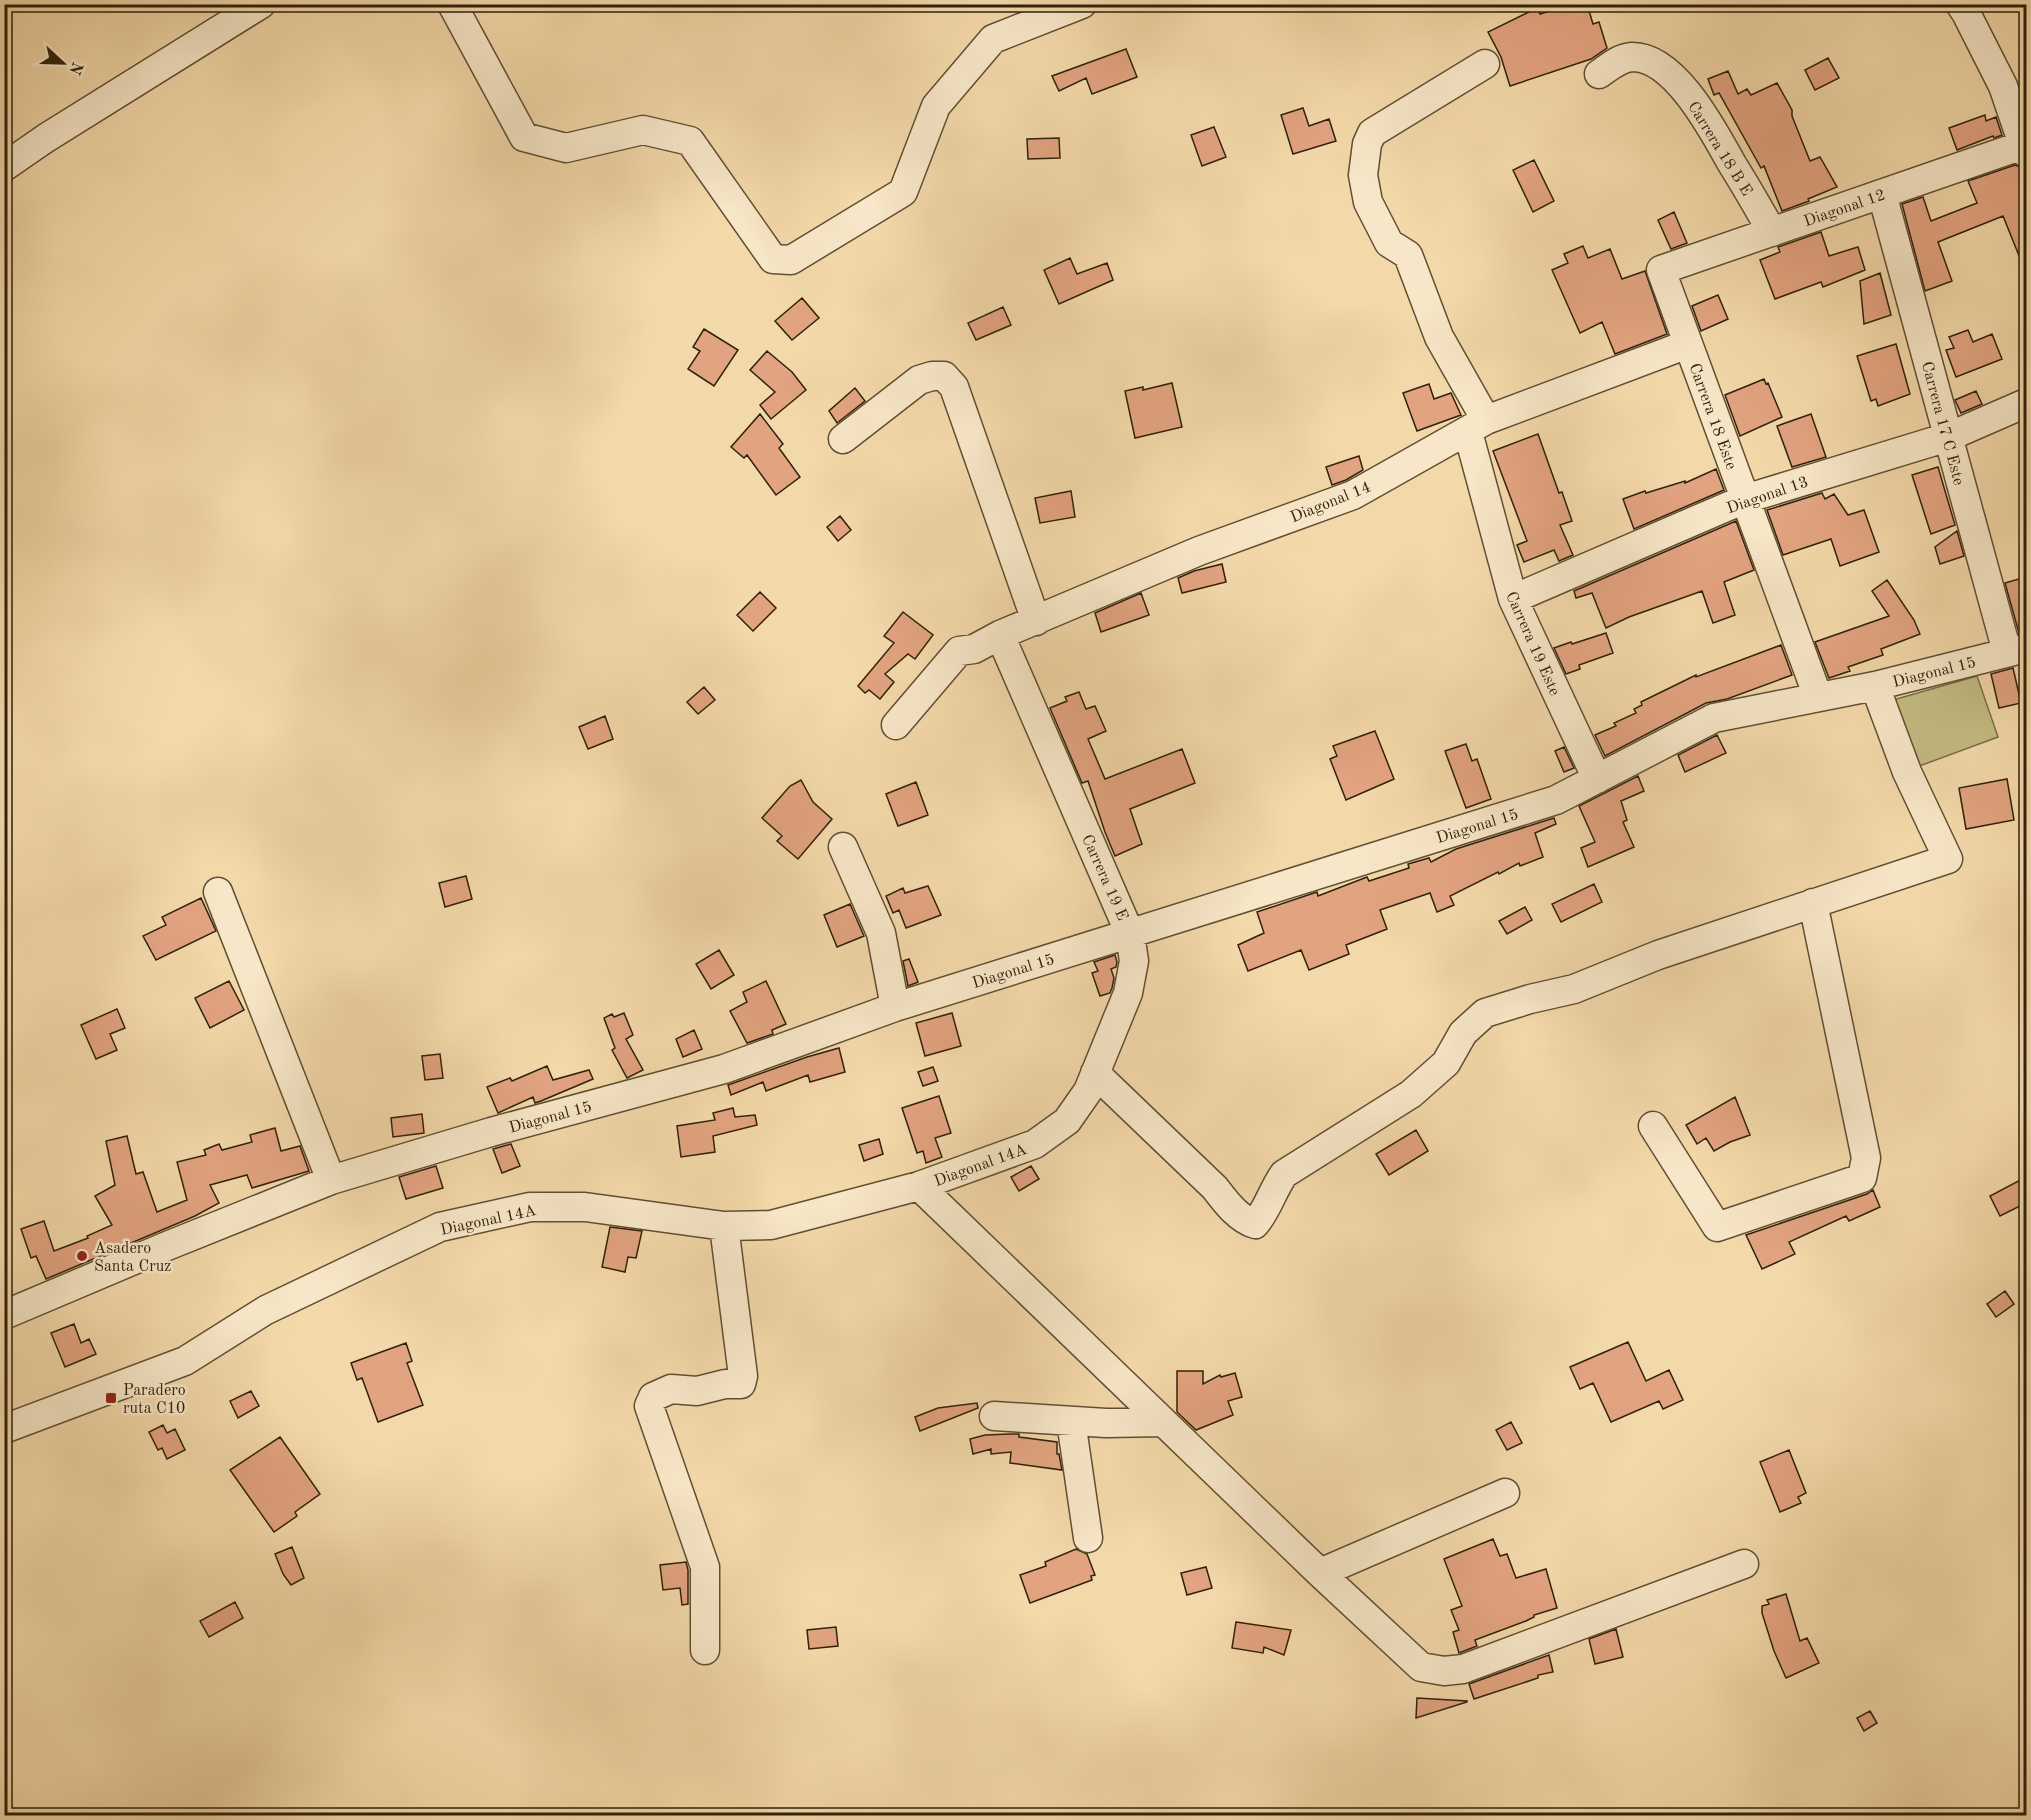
<svg xmlns="http://www.w3.org/2000/svg" width="2031" height="1820" viewBox="0 0 2031 1820" font-family="'Old Standard TT',serif">
<style>
.green{fill:#c3bc82;stroke:#796e47;stroke-width:1.5}
.building{fill:#e2a380;stroke:#2f210c;stroke-width:1.5}
.lines{fill:none;stroke-linecap:round;stroke-linejoin:round}
.minor-casing{stroke:#604f33;stroke-width:31}
.minor{stroke:#f7e6c7;stroke-width:28}
.poi-dot{fill:#8f2418;stroke:#f7e6c7;stroke-width:2}
.labels{text-anchor:middle;stroke-width:5;stroke-linejoin:round;paint-order:stroke}
.street-label{font-size:16px;fill:#2f210c;stroke:#f7e6c7}
.poi-label{font-size:16px;fill:#2f210c;stroke:#f7e6c7;text-anchor:start}
</style>
<rect width="100%" height="100%" fill="#f3d8a9"/>
<filter id="stains"><feTurbulence type="fractalNoise" baseFrequency=".00333" numOctaves="4"/><feColorMatrix values="0 0 0 0 .2 0 0 0 0 .09 0 0 0 0 .02 0 0 0 .5 -.17"/></filter>
<radialGradient id="worn" r=".72"><stop offset=".6" stop-color="#630" stop-opacity="0"/><stop offset="1" stop-color="#630" stop-opacity=".3"/></radialGradient>
<path class="green" d="M 1977,676 L 1998,737 L 1914,768 L 1886,702 Z"/>
<path class="building" d="M 1572,4 L 1587,4 L 1593,24 L 1599,22 L 1607,48 L 1591,59 L 1510,86 L 1501,57 L 1488,32 L 1537,8 L 1540,14 Z
M 1126,49 L 1137,77 L 1092,94 L 1086,78 L 1059,91 L 1052,76 Z
M 1828,58 L 1839,78 L 1815,90 L 1805,70 Z
M 1728,71 L 1738,94 L 1747,89 L 1751,95 L 1777,83 L 1792,110 L 1792,116 L 1810,161 L 1820,157 L 1837,187 L 1808,199 L 1809,201 L 1782,211 L 1764,166 L 1761,168 L 1719,93 L 1714,95 L 1708,79 Z
M 1303,108 L 1309,126 L 1329,119 L 1336,141 L 1293,154 L 1281,115 Z
M 1985,115 L 1986,121 L 1996,117 L 2002,135 L 1994,138 L 1993,136 L 1957,150 L 1949,128 Z
M 1214,127 L 1226,157 L 1202,166 L 1191,135 Z
M 1059,138 L 1060,158 L 1028,159 L 1027,139 Z
M 1534,160 L 1554,201 L 1533,212 L 1513,170 Z
M 2015,165 L 2026,169 L 2026,273 L 2003,216 L 1938,242 L 1952,281 L 1925,291 L 1902,204 L 1923,197 L 1931,221 L 1977,203 L 1968,181 Z
M 1674,212 L 1687,243 L 1671,249 L 1658,220 Z
M 1821,232 L 1829,256 L 1858,247 L 1865,270 L 1823,287 L 1821,282 L 1775,299 L 1760,260 L 1780,252 L 1778,247 Z
M 1583,246 L 1588,258 L 1610,249 L 1622,279 L 1645,271 L 1667,334 L 1615,354 L 1602,322 L 1580,333 L 1552,270 L 1568,263 L 1564,254 Z
M 1070,258 L 1077,274 L 1107,263 L 1113,280 L 1059,304 L 1044,270 Z
M 1880,273 L 1891,315 L 1864,324 L 1860,281 Z
M 1718,295 L 1728,319 L 1701,331 L 1692,306 Z
M 802,298 L 819,318 L 792,340 L 775,321 Z
M 1003,307 L 1011,325 L 976,340 L 968,323 Z
M 704,329 L 738,350 L 714,386 L 688,369 L 700,351 L 693,347 Z
M 1968,330 L 1973,342 L 1992,334 L 2002,359 L 1956,377 L 1946,350 L 1954,348 L 1949,337 Z
M 1896,344 L 1910,394 L 1878,406 L 1876,399 L 1871,401 L 1857,356 Z
M 767,351 L 792,372 L 806,390 L 771,419 L 760,405 L 775,392 L 750,370 Z
M 1764,379 L 1766,384 L 1768,383 L 1782,417 L 1740,436 L 1725,395 Z
M 1172,383 L 1182,427 L 1135,438 L 1125,391 L 1143,387 L 1143,390 Z
M 1429,384 L 1434,399 L 1451,393 L 1461,415 L 1417,431 L 1403,393 Z
M 855,388 L 865,401 L 837,423 L 829,411 Z
M 1976,391 L 1982,404 L 1961,413 L 1955,400 Z
M 760,414 L 783,444 L 779,448 L 800,477 L 776,495 L 747,455 L 744,458 L 731,447 Z
M 1811,414 L 1826,457 L 1792,467 L 1777,426 Z
M 1538,434 L 1559,493 L 1562,492 L 1572,521 L 1560,525 L 1573,555 L 1559,561 L 1554,550 L 1524,562 L 1517,545 L 1527,541 L 1493,451 Z
M 1359,456 L 1363,470 L 1346,480 L 1332,485 L 1326,467 Z
M 1938,467 L 1955,525 L 1931,534 L 1912,475 Z
M 1716,469 L 1724,490 L 1634,529 L 1623,499 L 1645,491 L 1646,493 L 1685,481 L 1685,483 Z
M 1071,491 L 1075,517 L 1040,523 L 1035,498 Z
M 1822,493 L 1825,499 L 1834,494 L 1848,515 L 1864,510 L 1879,552 L 1840,566 L 1831,539 L 1783,555 L 1767,510 Z
M 840,516 L 851,530 L 838,541 L 827,527 Z
M 1736,521 L 1754,570 L 1724,582 L 1735,615 L 1713,623 L 1702,591 L 1629,617 L 1606,628 L 1592,593 L 1576,598 L 1574,591 Z
M 1957,531 L 1964,556 L 1940,564 L 1935,547 Z
M 1222,564 L 1226,582 L 1182,593 L 1178,578 L 1194,571 Z
M 2026,577 L 2026,632 L 2019,633 L 2005,583 Z
M 1887,580 L 1914,620 L 1920,634 L 1881,649 L 1883,655 L 1848,667 L 1850,671 L 1829,678 L 1815,642 L 1889,616 L 1872,591 Z
M 760,592 L 776,608 L 753,631 L 737,615 Z
M 1141,593 L 1149,615 L 1101,632 L 1095,613 Z
M 903,612 L 933,635 L 915,659 L 908,654 L 885,674 L 894,682 L 880,699 L 869,690 L 865,693 L 858,686 L 894,643 L 884,636 Z
M 1606,633 L 1613,653 L 1579,665 L 1580,669 L 1566,674 L 1554,648 L 1571,642 L 1572,644 Z
M 1781,645 L 1792,675 L 1727,699 L 1706,703 L 1605,756 L 1595,735 L 1616,726 L 1614,723 L 1636,713 L 1634,709 L 1642,705 L 1641,702 L 1696,675 L 1696,677 Z
M 2013,668 L 2021,703 L 1999,708 L 1991,674 Z
M 704,687 L 715,700 L 698,714 L 687,702 Z
M 1079,692 L 1086,709 L 1095,706 L 1106,731 L 1088,739 L 1105,779 L 1182,749 L 1195,783 L 1130,809 L 1142,844 L 1115,856 L 1105,832 L 1088,781 L 1082,783 L 1050,708 L 1067,701 L 1065,697 Z
M 605,716 L 613,739 L 588,749 L 579,727 Z
M 1375,731 L 1394,779 L 1346,800 L 1330,759 L 1337,756 L 1333,746 Z
M 1717,735 L 1726,753 L 1685,772 L 1678,755 Z
M 1466,744 L 1472,761 L 1477,759 L 1491,799 L 1466,808 L 1445,751 Z
M 1564,747 L 1574,768 L 1564,772 L 1555,751 Z
M 1638,776 L 1644,791 L 1621,801 L 1627,820 L 1623,822 L 1634,847 L 1588,867 L 1581,848 L 1595,842 L 1579,806 Z
M 2007,779 L 2014,820 L 1966,829 L 1959,788 Z
M 801,780 L 813,802 L 832,819 L 798,859 L 777,841 L 782,836 L 762,818 L 790,786 Z
M 916,782 L 928,815 L 898,826 L 886,794 Z
M 1554,818 L 1556,824 L 1535,833 L 1543,857 L 1520,866 L 1519,863 L 1499,874 L 1498,872 L 1450,896 L 1454,905 L 1437,912 L 1430,893 L 1380,910 L 1387,929 L 1346,945 L 1349,954 L 1309,970 L 1301,950 L 1248,971 L 1238,945 L 1264,933 L 1257,912 L 1317,892 L 1318,896 L 1367,877 L 1369,881 L 1409,868 L 1408,864 L 1429,858 L 1431,862 L 1456,849 Z
M 466,876 L 472,899 L 445,907 L 439,883 Z
M 1594,884 L 1602,902 L 1561,922 L 1552,904 Z
M 928,886 L 941,915 L 906,928 L 899,910 L 893,913 L 886,896 L 903,888 L 905,893 Z
M 201,898 L 216,931 L 156,960 L 143,936 L 166,925 L 162,917 Z
M 850,904 L 864,936 L 837,947 L 824,915 Z
M 1525,907 L 1532,920 L 1507,934 L 1499,921 Z
M 719,950 L 734,975 L 711,989 L 696,964 Z
M 1115,955 L 1117,962 L 1116,967 L 1111,969 L 1114,978 L 1112,988 L 1110,993 L 1100,996 L 1092,973 L 1098,971 L 1094,962 Z
M 909,959 L 918,982 L 908,986 L 903,961 Z
M 229,981 L 244,1010 L 210,1028 L 195,998 Z
M 766,981 L 786,1024 L 772,1030 L 773,1034 L 747,1043 L 730,1011 L 747,1002 L 743,992 Z
M 117,1009 L 125,1028 L 110,1034 L 117,1050 L 96,1059 L 81,1025 Z
M 624,1013 L 633,1035 L 626,1039 L 643,1070 L 627,1078 L 612,1050 L 615,1048 L 604,1018 L 612,1014 L 614,1017 Z
M 952,1013 L 961,1046 L 925,1056 L 916,1023 Z
M 694,1030 L 702,1049 L 683,1057 L 676,1039 Z
M 839,1048 L 845,1072 L 810,1082 L 808,1075 L 766,1091 L 763,1082 L 731,1095 L 728,1085 L 807,1057 Z
M 440,1054 L 443,1078 L 425,1080 L 422,1056 Z
M 547,1066 L 553,1080 L 589,1070 L 593,1079 L 541,1101 L 535,1103 L 533,1097 L 498,1113 L 487,1087 L 510,1078 L 512,1081 Z
M 933,1067 L 938,1081 L 923,1086 L 918,1072 Z
M 939,1096 L 951,1133 L 935,1138 L 942,1157 L 926,1163 L 923,1151 L 917,1153 L 902,1108 Z
M 1735,1097 L 1750,1135 L 1730,1142 L 1714,1151 L 1706,1138 L 1697,1144 L 1686,1125 Z
M 733,1108 L 735,1117 L 755,1115 L 757,1125 L 713,1136 L 715,1152 L 681,1157 L 677,1126 L 715,1120 L 713,1113 Z
M 422,1114 L 424,1133 L 393,1137 L 391,1118 Z
M 275,1128 L 281,1151 L 300,1146 L 309,1171 L 252,1188 L 247,1175 L 210,1185 L 219,1203 L 195,1216 L 46,1279 L 36,1256 L 31,1258 L 21,1229 L 44,1221 L 54,1251 L 88,1238 L 87,1236 L 112,1225 L 95,1196 L 115,1185 L 106,1141 L 127,1136 L 136,1174 L 143,1172 L 157,1212 L 187,1200 L 177,1162 L 206,1155 L 204,1150 L 219,1144 L 222,1150 L 252,1142 L 250,1135 Z
M 1416,1130 L 1428,1151 L 1389,1175 L 1376,1154 Z
M 879,1139 L 883,1154 L 864,1161 L 859,1145 Z
M 511,1144 L 520,1166 L 502,1173 L 493,1149 Z
M 436,1166 L 443,1188 L 406,1199 L 399,1177 Z
M 1031,1166 L 1039,1179 L 1019,1191 L 1011,1177 Z
M 2026,1177 L 2026,1203 L 2000,1216 L 1990,1196 Z
M 1873,1190 L 1880,1207 L 1849,1221 L 1846,1216 L 1789,1242 L 1795,1254 L 1762,1269 L 1746,1235 L 1867,1194 Z
M 610,1227 L 642,1231 L 636,1258 L 628,1257 L 625,1272 L 602,1267 Z
M 2005,1291 L 2014,1304 L 1996,1317 L 1987,1304 Z
M 74,1324 L 81,1343 L 89,1339 L 96,1354 L 65,1367 L 51,1333 Z
M 1628,1342 L 1646,1381 L 1669,1370 L 1683,1400 L 1663,1409 L 1659,1401 L 1611,1422 L 1593,1383 L 1580,1389 L 1570,1367 Z
M 406,1343 L 412,1361 L 407,1363 L 423,1405 L 378,1422 L 362,1378 L 357,1380 L 351,1363 Z
M 1177,1371 L 1203,1371 L 1203,1384 L 1220,1375 L 1221,1377 L 1235,1373 L 1242,1397 L 1228,1401 L 1233,1415 L 1196,1430 L 1177,1412 Z
M 251,1391 L 259,1406 L 238,1418 L 230,1401 Z
M 977,1403 L 978,1408 L 920,1431 L 915,1417 L 938,1408 Z
M 1511,1422 L 1522,1443 L 1507,1450 L 1496,1430 Z
M 163,1425 L 167,1433 L 175,1429 L 185,1450 L 167,1459 L 162,1448 L 158,1450 L 149,1432 Z
M 1010,1434 L 1019,1434 L 1019,1437 L 1057,1442 L 1057,1454 L 1059,1454 L 1062,1470 L 1010,1463 L 1011,1452 L 991,1454 L 991,1449 L 973,1454 L 970,1439 L 985,1435 Z
M 280,1437 L 320,1494 L 295,1512 L 297,1516 L 274,1532 L 230,1470 Z
M 1789,1450 L 1806,1493 L 1798,1497 L 1801,1503 L 1780,1512 L 1760,1462 Z
M 1493,1539 L 1500,1556 L 1507,1554 L 1516,1578 L 1546,1569 L 1557,1608 L 1534,1615 L 1534,1617 L 1526,1621 L 1475,1640 L 1477,1646 L 1459,1653 L 1453,1632 L 1459,1630 L 1451,1610 L 1462,1606 L 1444,1559 Z
M 292,1547 L 304,1578 L 291,1585 L 283,1574 L 275,1554 Z
M 1076,1549 L 1087,1554 L 1095,1575 L 1091,1576 L 1092,1580 L 1030,1603 L 1020,1575 L 1046,1566 L 1045,1562 Z
M 686,1562 L 688,1570 L 688,1604 L 682,1605 L 680,1588 L 663,1590 L 660,1565 Z
M 1206,1567 L 1212,1588 L 1187,1595 L 1181,1573 Z
M 1786,1594 L 1800,1641 L 1807,1638 L 1819,1663 L 1786,1678 L 1774,1651 L 1762,1613 L 1762,1606 L 1769,1604 L 1767,1600 Z
M 235,1602 L 243,1618 L 209,1637 L 200,1621 Z
M 1236,1622 L 1291,1630 L 1284,1655 L 1264,1647 L 1263,1653 L 1232,1648 Z
M 836,1627 L 838,1646 L 809,1649 L 807,1630 Z
M 1616,1629 L 1623,1657 L 1595,1664 L 1589,1639 Z
M 1549,1655 L 1553,1672 L 1538,1675 L 1538,1678 L 1474,1699 L 1469,1684 Z
M 1417,1698 L 1467,1701 L 1467,1702 L 1416,1718 Z
M 1870,1711 L 1877,1723 L 1864,1731 L 1857,1718 Z"/>
<g class="lines">
<g class="minor-casing">
<path id="minor" d="M 452,4 L 524,137 L 566,148 L 643,130 L 690,141 L 773,259 L 791,260 L 903,192 L 936,106 L 993,39 L 1082,4
M 1960,4 L 1966,13 L 2003,86 L 2026,153
M 1485,64 L 1372,133 L 1367,144 L 1363,175 L 1368,202 L 1389,243 L 1408,255 L 1439,337 L 1486,420
M 1599,74 C 1609,67 1619,58 1632,57 C 1675,56 1714,132 1732,164 C 1746,186 1759,209 1772,232
M 4,167 L 46,138 L 261,4
M 1882,194 L 2007,652
M 1468,432 L 1513,599 L 1597,779
M 843,439 L 919,380 L 932,376 L 944,376 L 954,387 L 1036,621
M 1513,599 L 1745,499 L 1948,437 L 2026,403
M 1818,697 L 1661,270 L 2026,144
M 896,725 L 959,651 L 974,649 L 1000,635 L 1199,551 L 1353,495 L 1486,420 L 1688,344
M 843,847 L 881,933 L 895,1007
M 218,892 L 331,1180
M 1095,1073 L 1215,1188 C 1225,1201 1238,1219 1255,1224 C 1268,1209 1272,1191 1284,1174 L 1411,1094 L 1446,1063 L 1463,1033 L 1485,1013 L 1530,999 L 1574,989 L 1658,955 L 1948,859 L 1907,772 L 1875,686
M 1653,1126 L 1717,1227 L 1862,1178 L 1866,1158 L 1813,903
M 919,1186 L 1320,1573 L 1421,1667 L 1444,1671 L 1463,1669 L 1744,1564
M 4,1315 L 167,1246 L 331,1180 L 491,1132 L 724,1069 L 895,1007 L 1556,800 L 1714,718 L 1875,686 L 2026,648
M 994,1416 L 1106,1423 L 1163,1422
M 1071,1421 L 1088,1538
M 4,1429 L 185,1361 L 266,1310 L 440,1227 L 530,1207 L 585,1207 L 724,1226 L 771,1225 L 919,1186 L 1035,1144 L 1067,1121 L 1088,1091 L 1128,993 L 1134,961 L 1130,934 L 1000,635
M 1320,1573 L 1505,1493
M 705,1650 L 705,1567 L 649,1406 L 653,1397 L 671,1389 L 697,1391 L 725,1384 L 741,1384 L 743,1376 L 724,1226"/>
</g>
<use href="#minor" class="minor"/>
</g>
<g class="poi-dot">
<circle cx="82" cy="1256" r="6"/>
<rect x="105" y="1392" width="12" height="12" rx="3"/>
</g>
<g class="labels">
<g class="street-label">
<text transform="translate(1721 148) rotate(58)" y="6">Carrera 18 B E</text>
<text transform="translate(1844 207) rotate(-19)" y="6">Diagonal 12</text>
<text transform="translate(1714 416) rotate(70)" y="6">Carrera 18 Este</text>
<text transform="translate(1944 423) rotate(75)" y="6">Carrera 17 C Este</text>
<text transform="translate(1767 494) rotate(-19)" y="6">Diagonal 13</text>
<text transform="translate(1330 501) rotate(-22)" y="6">Diagonal 14</text>
<text transform="translate(1534 643) rotate(66)" y="6">Carrera 19 Este</text>
<text transform="translate(1934 671) rotate(-14)" y="6">Diagonal 15</text>
<text transform="translate(1477 825) rotate(-17)" y="6">Diagonal 15</text>
<text transform="translate(1106 877) rotate(66)" y="6">Carrera 19 E</text>
<text transform="translate(1013 970) rotate(-17)" y="6">Diagonal 15</text>
<text transform="translate(550 1116) rotate(-15)" y="6">Diagonal 15</text>
<text transform="translate(980 1164) rotate(-20)" y="6">Diagonal 14A</text>
<text transform="translate(488 1219) rotate(-12)" y="6">Diagonal 14A</text>
</g>
<g class="poi-label">
<text x="94" y="1253">Asadero<tspan x="94" dy="18">Santa Cruz</tspan></text>
<text x="123" y="1395">Paradero<tspan x="123" dy="18">ruta C10</tspan></text>
</g>
</g>
<rect width="2031" height="1820" fill="none" stroke="#f3d8a9" stroke-width="24"/>
<rect x="6" y="6" width="2019" height="1808" fill="none" stroke="#2f210c" stroke-width="3"/>
<rect x="12" y="12" width="2007" height="1796" fill="none" stroke="#2f210c" stroke-width="1.5"/>
<g transform="translate(63 63) rotate(112)" stroke="#f7e6c7" stroke-width="4.5" paint-order="stroke">
<path d="M0-4.5L10 22L0 15L-10 22Z" fill="#2f210c"/>
<text y="-9" font-size="16" font-weight="bold" text-anchor="middle" fill="#2f210c">N</text>
</g>
<rect width="100%" height="100%" filter="url(#stains)"/>
<rect width="100%" height="100%" fill="url(#worn)"/>
</svg>
